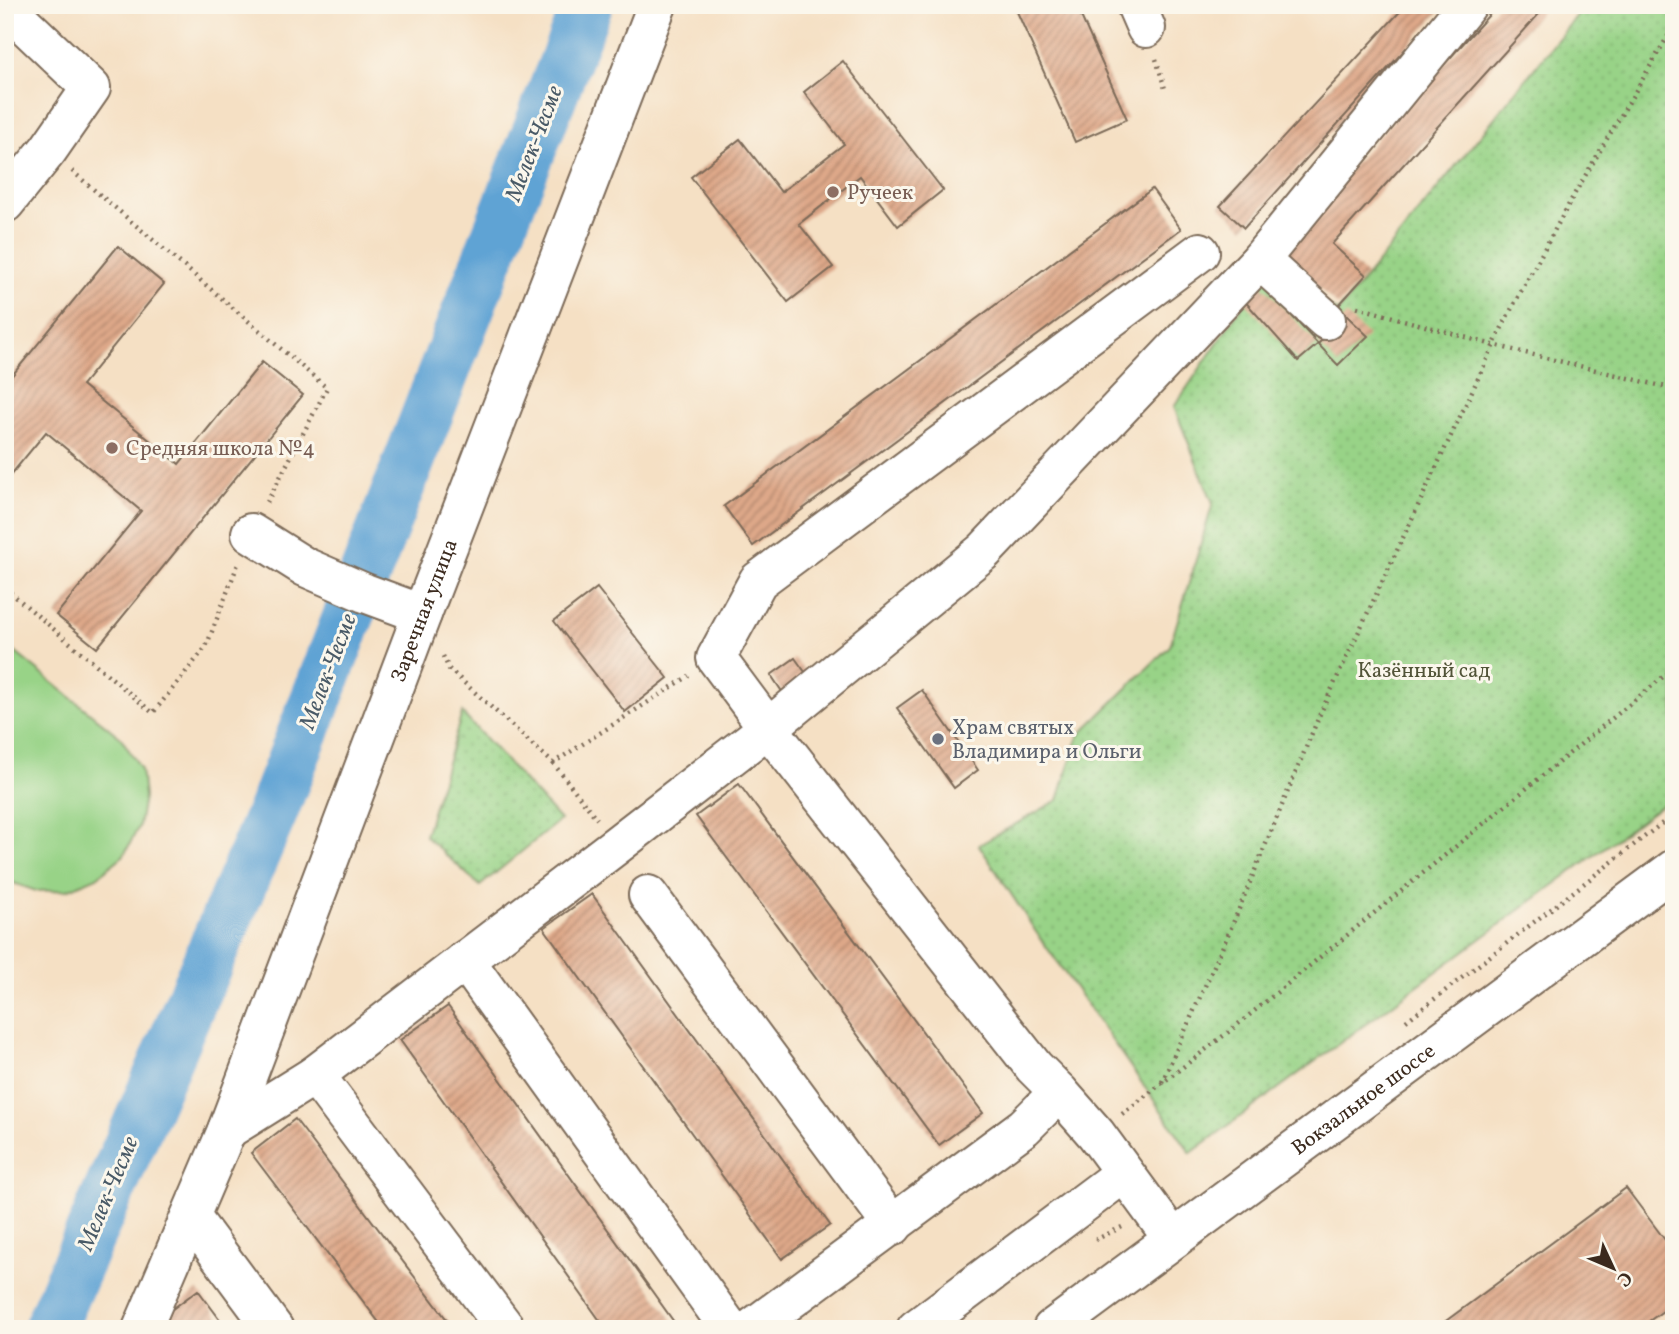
<svg xmlns="http://www.w3.org/2000/svg" width="1679" height="1334" viewBox="0 0 1679 1334" font-family="Vollkorn,serif">
<style>
.park{fill:url(#park-dots);stroke:#6a7e52;stroke-width:2}
.garden{fill:#98d387;stroke:#6a7e52;stroke-width:2}
.lines{fill:none;stroke-linecap:round;stroke-linejoin:round}
.river{stroke:#5fa3d4;stroke-width:52}
.building{fill:url(#building-hatch)}
.minor-casing{stroke:#7c6a58;stroke-width:42}
.major-casing{stroke:#7c6a58;stroke-width:42}
.path{stroke:#7c6a58;stroke-width:4.5;stroke-dasharray:2 5;stroke-linecap:butt}
.minor{stroke:#fff;stroke-width:38}
.major{stroke:#fff;stroke-width:38}
.education-dot{fill:#8d6e63;stroke:#fbf7ec;stroke-width:2.5}
.worship-dot{fill:#6b7280;stroke:#fbf7ec;stroke-width:2.5}
.labels{text-anchor:middle;stroke-width:6;stroke-linejoin:round;paint-order:stroke}
.education-label{font-size:21px;fill:#785e54;stroke:#fbf7ec;text-anchor:start}
.street-label{font-size:21px;fill:#3b2a1e;stroke:#fbf7ec}
.park-label{font-size:21px;fill:#525438;stroke:#fbf7ec}
.worship-label{font-size:21px;fill:#5b616d;stroke:#fbf7ec;text-anchor:start}
.water-label{font-size:23px;font-style:italic;fill:#495a67;stroke:#fbf7ec}
</style>
<defs>
<pattern id="park-dots" width="8" height="8" patternUnits="userSpaceOnUse" patternTransform="scale(1.75)"><rect width="8" height="8" fill="#98d387"/><path d="M2 2h.1M6 6h.1" fill="none" stroke="#84b574" stroke-width="1.8" stroke-linecap="round"/></pattern>
<pattern id="building-hatch" width="6" height="6" patternUnits="userSpaceOnUse" patternTransform="scale(1.75)"><rect width="6" height="6" fill="#dea889"/><path d="M-1 1l2-2M0 6l6-6M5 7l2-2" fill="none" stroke="#b5896f"/></pattern>
</defs>
<rect width="100%" height="100%" fill="#fbf7ec"/>
<filter id="ink" filterUnits="userSpaceOnUse"><feTurbulence type="fractalNoise" baseFrequency=".0143" numOctaves="2"/><feDisplacementMap in="SourceGraphic" scale="14" xChannelSelector="R" yChannelSelector="G"/><feConvolveMatrix kernelMatrix="1 2 1 2 8 2 1 2 1" color-interpolation-filters="sRGB"/></filter>
<filter id="wash" filterUnits="userSpaceOnUse"><feTurbulence type="fractalNoise" baseFrequency=".00686" numOctaves="4" result="noise"/><feDisplacementMap in="SourceGraphic" scale="28" xChannelSelector="R" yChannelSelector="G"/><feGaussianBlur stdDeviation="1.57" result="paint"/><feColorMatrix in="noise" values="0 0 0 0 0 0 0 0 0 0 0 0 0 0 0 0 0 1.4 0 .05"/><feComposite in="paint" operator="in"/></filter>
<g filter="url(#wash)">
<rect width="100%" height="100%" fill="#f5e0c4"/>
<path class="park" d="M 1581,5 L 1674,5 L 1674,796 L 1191,1153 L 1036,932 L 979,845 L 1058,800 L 1079,735 L 1170,646 L 1213,503 L 1174,407 L 1265,272 L 1338,312 L 1583,8 Z
M 462,713 L 560,820 L 480,886 L 425,836 Z"/>
<path class="garden" d="M 5,644 L 121,738 L 141,769 L 144,797 L 139,826 L 124,855 L 97,877 L 67,890 L 36,891 L 5,880 Z"/>
<g class="lines">
<path class="river" d="M 49,1329 L 144,1111 L 273,810 L 587,5"/>
</g>
<g id="blocks">
<path class="building" d="M 1014,5 L 1076,5 L 1127,119 L 1075,142 Z
M 1406,5 L 1445,5 L 1244,228 L 1220,206 Z
M 1498,5 L 1547,5 L 1332,244 L 1366,275 L 1338,306 L 1277,249 Z
M 843,61 L 943,190 L 898,226 L 860,176 L 799,224 L 833,267 L 788,302 L 691,177 L 740,139 L 781,192 L 844,144 L 804,92 Z
M 1152,189 L 1181,229 L 753,546 L 724,506 Z
M 118,246 L 164,284 L 82,385 L 179,464 L 262,362 L 303,395 L 97,648 L 56,615 L 141,511 L 46,432 L 5,482 L 5,384 Z
M 1259,281 L 1318,344 L 1346,315 L 1368,336 L 1338,365 L 1318,344 L 1298,361 L 1242,298 Z
M 597,588 L 668,678 L 625,712 L 554,621 Z
M 795,658 L 810,679 L 785,696 L 771,675 Z
M 922,690 L 978,770 L 954,788 L 897,708 Z
M 739,784 L 983,1113 L 939,1145 L 696,816 Z
M 592,894 L 830,1225 L 782,1259 L 544,928 Z
M 448,1006 L 679,1329 L 606,1329 L 400,1040 Z
M 295,1119 L 454,1329 L 384,1329 L 251,1153 Z
M 1626,1188 L 1674,1252 L 1674,1303 L 1638,1329 L 1435,1329 Z
M 198,1290 L 227,1329 L 161,1329 L 155,1322 Z"/>
</g>
</g>
<g filter="url(#ink)">
<use href="#blocks" fill-opacity="0" stroke="#7c6a58" stroke-width="2"/>
<g class="lines">
<g class="minor-casing">
<g id="minor">
<path d="M 1136,5 L 1146,28"/>
<path d="M 5,6 L 91,88 L 48,150 L 5,203"/>
<path d="M 1260,260 L 1326,320"/>
<path d="M 251,533 L 305,567 L 365,593 L 422,614"/>
<path d="M 648,895 L 893,1226"/>
<path d="M 465,960 L 730,1329"/>
<path d="M 315,1075 L 506,1329"/>
<path d="M 227,1130 L 315,1075 L 618,844 L 768,728 L 984,551 L 1260,260 L 1467,5"/>
<path d="M 191,1217 L 274,1329"/>
<path d="M 1173,1239 L 1096,1134 L 1059,1092 L 1034,1067 L 768,728 L 716,658 L 758,581 L 1200,252"/>
<path id="s1" d="M 142,1329 L 227,1130 L 422,614 L 657,5"/>
<path d="M 751,1329 L 1024,1127 L 1059,1092"/>
<path d="M 916,1329 L 1124,1173"/>
</g>
</g>
<g class="major-casing">
<g id="major">
<path id="s2" d="M 1052,1329 L 1674,869"/>
</g>
</g>
<path class="path" d="M 1156,59 L 1166,92
M 72,171 L 327,388 L 265,506
M 1357,307 L 1493,345 L 1674,389
M 5,588 L 153,713 L 206,647 L 238,564
M 443,656 L 449,669 L 553,763 L 689,676
M 553,763 L 597,819
M 1406,1021 L 1674,814
M 1162,1082 L 1231,928 L 1320,714 L 1506,319 L 1575,193 L 1674,26
M 1122,1114 L 1231,1030 L 1674,668
M 1095,1240 L 1122,1227"/>
<use href="#minor" class="minor"/>
<use href="#major" class="major"/>
</g>
</g>
<g class="education-dot">
<circle cx="833" cy="192" r="7"/>
<circle cx="112" cy="448" r="7"/>
</g>
<circle class="worship-dot" cx="938" cy="739" r="7"/>
<g class="labels">
<g class="education-label">
<text x="847" y="199">Ручеек</text>
<text x="126" y="455">Средняя школа №4</text>
</g>
<g class="street-label">
<text dy="7" stroke="none"><textPath href="#s1" startOffset="772">Заречная улица</textPath></text>
<text dy="7" stroke="none"><textPath href="#s2" startOffset="387">Вокзальное шоссе</textPath></text>
</g>
<g class="park-label">
<text x="1424" y="677">Казённый сад</text>
</g>
<g class="worship-label">
<text x="952" y="734">Храм святых<tspan x="952" dy="24">Владимира и Ольги</tspan></text>
</g>
<g class="water-label">
<text transform="translate(533 143) rotate(-69)" y="8">Мелек-Чесме</text>
<text transform="translate(327 671) rotate(-69)" y="8">Мелек-Чесме</text>
<text transform="translate(107 1193) rotate(-67)" y="8">Мелек-Чесме</text>
</g>
</g>
<rect width="1679" height="1334" fill="none" stroke="#fbf7ec" stroke-width="28"/>
<g transform="translate(1613 1268) rotate(134)" stroke="#fbf7ec" stroke-width="5" paint-order="stroke">
<path d="M0-5L12 26L0 18L-12 26Z" fill="#3b2a1e"/>
<text y="-10" font-size="19" font-weight="bold" text-anchor="middle" fill="#3b2a1e">С</text>
</g>
</svg>
